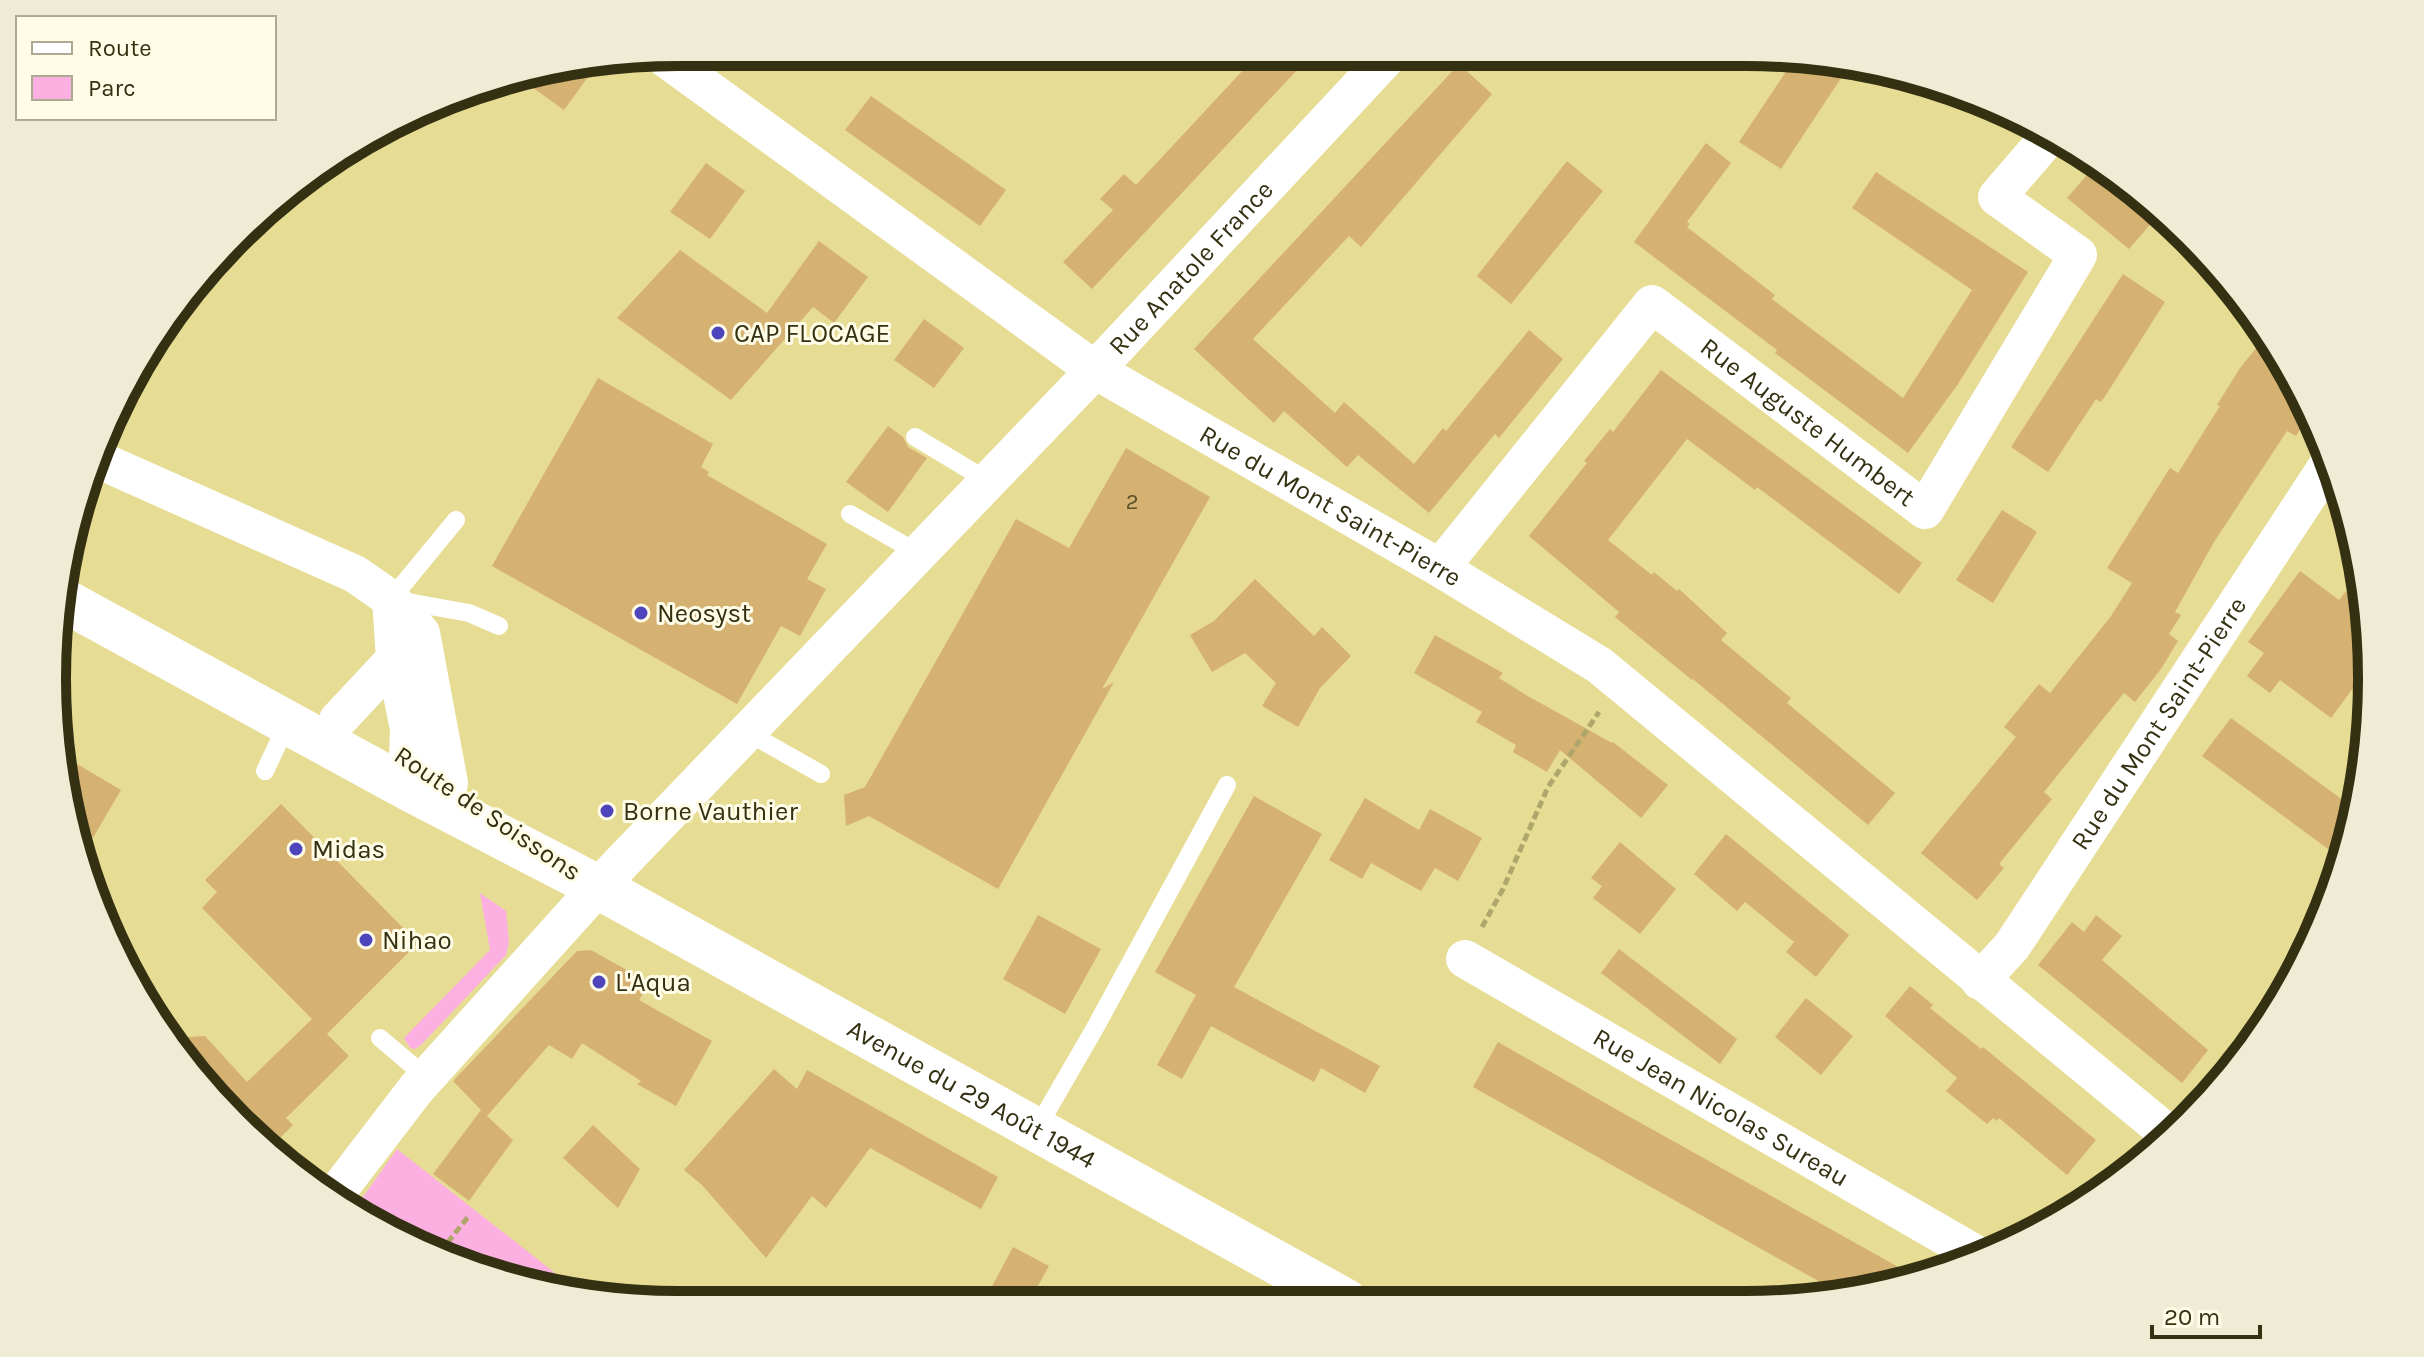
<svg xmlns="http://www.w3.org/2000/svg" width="2424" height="1357" viewBox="0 0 2424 1357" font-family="Karla,sans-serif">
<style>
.green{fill:#fcb0e1}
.building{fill:#d6b272}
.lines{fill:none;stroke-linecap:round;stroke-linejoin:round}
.path{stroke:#aea66b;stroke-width:5;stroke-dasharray:8 4;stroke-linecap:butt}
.lane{stroke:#fff;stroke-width:18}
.street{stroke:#fff;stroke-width:38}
.primary{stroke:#fff;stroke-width:44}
.poi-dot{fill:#4e44bb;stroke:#fffce7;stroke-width:3}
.labels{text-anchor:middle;stroke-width:6;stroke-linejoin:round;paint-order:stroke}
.number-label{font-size:22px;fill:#5c502a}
.street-label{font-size:26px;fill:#343012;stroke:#fffce7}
.poi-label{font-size:26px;fill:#343012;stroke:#fffce7;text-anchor:start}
.rim{fill:none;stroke:#343012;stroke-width:10}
</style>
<rect width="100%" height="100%" fill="#e7dc94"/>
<path class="green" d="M 480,893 L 506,911 L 509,942 L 506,955 L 421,1045 L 415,1049 L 410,1048 L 404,1038 L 490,950 Z
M 397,1149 L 555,1273 L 543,1288 L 516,1284 L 365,1221 L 353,1211 Z"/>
<path class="building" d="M 1259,53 L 1313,53 L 1092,289 L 1063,262 L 1113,210 L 1100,199 L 1124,174 L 1136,185 Z
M 1797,55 L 1849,66 L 1781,169 L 1739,142 Z
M 1459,64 L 1492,94 L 1361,247 L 1349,236 L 1253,339 L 1335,413 L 1344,402 L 1414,464 L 1443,428 L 1446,431 L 1529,330 L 1563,359 L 1499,438 L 1495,434 L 1429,513 L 1358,455 L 1347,467 L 1284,411 L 1274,423 L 1194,349 Z
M 596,66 L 564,110 L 519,78 L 566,71 Z
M 871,96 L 1006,190 L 980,226 L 845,130 Z
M 1706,143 L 1731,163 L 1687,222 L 1690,224 L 1687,227 L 1775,295 L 1772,299 L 1903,398 L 1972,290 L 1852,208 L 1876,172 L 2028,272 L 1958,384 L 1908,453 L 1775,353 L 1777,350 L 1634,242 Z
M 1567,161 L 1603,191 L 1511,304 L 1477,276 Z
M 706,163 L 745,191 L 710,239 L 670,212 Z
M 2097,163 L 2133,189 L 2127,196 L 2155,219 L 2129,249 L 2067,198 Z
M 819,241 L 868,277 L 834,323 L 813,307 L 731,400 L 617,318 L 680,250 L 767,313 Z
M 2123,274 L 2165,302 L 2104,398 L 2100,402 L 2096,399 L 2048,472 L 2011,447 Z
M 924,319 L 964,348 L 934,388 L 894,360 Z
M 2266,336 L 2311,412 L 2296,436 L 2287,431 L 2214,542 L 2175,612 L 2181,615 L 2169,634 L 2178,641 L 2161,669 L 2135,702 L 2124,693 L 2044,792 L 2052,799 L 1999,864 L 2004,868 L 1977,900 L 1921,853 L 2016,737 L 2004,727 L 2039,684 L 2050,693 L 2111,616 L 2132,583 L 2107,568 L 2170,468 L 2178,473 L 2220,406 L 2217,405 L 2240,368 Z
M 1661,370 L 1922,563 L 1899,594 L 1757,487 L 1755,490 L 1687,439 L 1608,540 L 1652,575 L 1654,572 L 1677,591 L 1679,589 L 1727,633 L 1721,640 L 1791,698 L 1787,703 L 1895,793 L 1868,825 L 1693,679 L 1692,680 L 1615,617 L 1619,612 L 1529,536 L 1587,463 L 1584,461 L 1610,429 L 1613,432 Z
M 598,378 L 713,444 L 701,467 L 709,472 L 707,475 L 827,544 L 807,579 L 826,589 L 800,636 L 781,626 L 737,704 L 492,566 Z
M 888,426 L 903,437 L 908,447 L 927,458 L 888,512 L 846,482 Z
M 1126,448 L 1210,497 L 1102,689 L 1114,682 L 998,889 L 869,816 L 846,826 L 844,795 L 865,787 L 1016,519 L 1069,548 Z
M 2002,510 L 2037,532 L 1993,603 L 1956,580 Z
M 2300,571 L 2339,600 L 2346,591 L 2365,605 L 2371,638 L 2370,665 L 2331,718 L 2280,680 L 2270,693 L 2247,676 L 2264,653 L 2248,642 Z
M 1255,579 L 1314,636 L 1322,627 L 1351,656 L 1320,688 L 1298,727 L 1262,706 L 1276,683 L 1245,653 L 1212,672 L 1190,635 L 1214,621 Z
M 1435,635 L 1503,673 L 1499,678 L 1526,695 L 1612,743 L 1613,742 L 1668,785 L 1641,818 L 1560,750 L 1547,772 L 1513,752 L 1516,745 L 1476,722 L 1482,712 L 1414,673 Z
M 2231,718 L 2355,809 L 2343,860 L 2202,756 Z
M 62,755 L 121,790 L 84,853 L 76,816 Z
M 1254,796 L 1322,834 L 1234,987 L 1380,1066 L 1365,1093 L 1321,1068 L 1314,1082 L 1211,1026 L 1182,1079 L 1157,1065 L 1196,995 L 1155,972 Z
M 1365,798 L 1419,830 L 1430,809 L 1482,838 L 1458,881 L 1435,868 L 1421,891 L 1371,863 L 1362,879 L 1329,860 Z
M 281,804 L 418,943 L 327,1034 L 319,1026 L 349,1056 L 286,1118 L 293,1125 L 273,1145 L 207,1091 L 174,1038 L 205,1036 L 247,1082 L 312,1019 L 202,908 L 217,892 L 205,880 Z
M 1726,834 L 1849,935 L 1816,977 L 1786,952 L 1794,942 L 1745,902 L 1737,911 L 1694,874 Z
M 1620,842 L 1676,889 L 1640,934 L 1593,898 L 1602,886 L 1591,878 Z
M 1038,915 L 1101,949 L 1065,1014 L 1003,979 Z
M 2096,915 L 2122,936 L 2102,960 L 2208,1050 L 2182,1083 L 2038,965 L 2072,922 L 2084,932 Z
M 1619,949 L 1737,1039 L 1720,1064 L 1601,973 Z
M 591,950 L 650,983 L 639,1000 L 712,1041 L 676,1106 L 637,1084 L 641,1081 L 582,1043 L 572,1059 L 549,1045 L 487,1116 L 513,1140 L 469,1201 L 433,1174 L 481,1110 L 484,1113 L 453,1081 L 577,951 Z
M 1910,986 L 1933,1005 L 1930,1008 L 1981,1049 L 1983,1047 L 2096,1140 L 2067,1175 L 1999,1118 L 1997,1121 L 1993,1118 L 1987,1124 L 1946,1091 L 1957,1078 L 1885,1016 Z
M 1806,998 L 1853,1036 L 1821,1075 L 1775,1037 Z
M 1498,1042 L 1614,1108 L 1918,1278 L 1845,1296 L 1473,1087 Z
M 774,1069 L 797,1089 L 807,1070 L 998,1177 L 981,1209 L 870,1148 L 826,1208 L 812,1196 L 766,1258 L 702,1185 L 684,1170 Z
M 593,1125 L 640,1169 L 618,1208 L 563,1158 Z
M 1013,1247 L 1049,1266 L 1029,1302 L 983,1303 Z"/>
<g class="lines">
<path class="path" d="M 1482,927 L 1503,889 L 1548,787 L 1599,712
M 369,1212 L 395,1233
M 440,1252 L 468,1217"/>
<path class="lane" d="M 915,437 L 988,481
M 850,514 L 918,553
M 456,520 L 391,599 L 469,613 L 499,626
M 747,732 L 821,774
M 265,771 L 288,722
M 380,1038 L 426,1077
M 1036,1130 L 1095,1028 L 1227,785"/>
<g class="street">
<path id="s1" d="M 661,55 L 1095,370 L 1440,568 L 1599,665 L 2171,1136"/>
<path d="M 99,460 L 355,574 L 391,599 L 421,633 L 449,783"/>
<path id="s2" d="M 1440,568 L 1652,304 L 1925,510 L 2078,255 L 1997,197 L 2052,133"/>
<path d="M 391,599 L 395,659 L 409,729 L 407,788"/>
<path d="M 338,720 L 395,659"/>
<path id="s3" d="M 1465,959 L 1979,1256"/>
<path id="s4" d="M 1980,981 L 2012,946 L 2330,462"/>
<path id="s5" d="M 334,1196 L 416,1089 L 598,887 L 1095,370 L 1391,53"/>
</g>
<path class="primary" id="s6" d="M 65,601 L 407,788 L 598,887 L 1346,1301"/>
</g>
<g class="poi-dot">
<circle cx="718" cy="333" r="8"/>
<circle cx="641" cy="613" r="8"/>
<circle cx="607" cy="811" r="8"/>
<circle cx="296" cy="849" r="8"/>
<circle cx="366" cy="940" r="8"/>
<circle cx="599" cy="982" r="8"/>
</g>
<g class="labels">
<g class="number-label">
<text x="1132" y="509">2</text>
</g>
<g class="street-label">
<text dy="9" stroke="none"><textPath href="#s5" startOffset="1264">Rue Anatole France</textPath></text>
<text dy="9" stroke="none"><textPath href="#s2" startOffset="534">Rue Auguste Humbert</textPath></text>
<text dy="9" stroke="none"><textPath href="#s1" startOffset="808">Rue du Mont Saint-Pierre</textPath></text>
<text dy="9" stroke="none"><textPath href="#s4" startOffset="314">Rue du Mont Saint-Pierre</textPath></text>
<text transform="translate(488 813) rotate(34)" y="9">Route de Soissons</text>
<text dy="9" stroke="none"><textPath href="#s6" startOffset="1032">Avenue du 29 Août 1944</textPath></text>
<text dy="9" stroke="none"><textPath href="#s3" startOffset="296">Rue Jean Nicolas Sureau</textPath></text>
</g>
<g class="poi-label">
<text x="734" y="342">CAP FLOCAGE</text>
<text x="657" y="622">Neosyst</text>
<text x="623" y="820">Borne Vauthier</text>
<text x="312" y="858">Midas</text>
<text x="382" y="949">Nihao</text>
<text x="615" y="991">L'Aqua</text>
</g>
</g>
<path d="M0 0H2424V1357H0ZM678 66H1746A612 612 0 0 1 2358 678V679A612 612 0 0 1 1746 1291H678A612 612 0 0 1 66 679V678A612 612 0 0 1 678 66Z" fill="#efecd6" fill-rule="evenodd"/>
<path class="rim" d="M678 66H1746A612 612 0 0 1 2358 678V679A612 612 0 0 1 1746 1291H678A612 612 0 0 1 66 679V678A612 612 0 0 1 678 66Z"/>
<rect x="16" y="16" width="260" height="104" fill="#fffce7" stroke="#aeaa92" stroke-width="2"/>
<rect x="32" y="42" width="40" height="12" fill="#ffffff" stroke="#aeaa92" stroke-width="2"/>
<text x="88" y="56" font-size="24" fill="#343012">Route</text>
<rect x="32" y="76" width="40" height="24" fill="#fcb0e1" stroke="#aeaa92" stroke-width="2"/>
<text x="88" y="96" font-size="24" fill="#343012">Parc</text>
<path d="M2152 1325v12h108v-12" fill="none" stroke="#343012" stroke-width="4"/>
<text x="2164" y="1325" font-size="24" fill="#343012" stroke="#fffce7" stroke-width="6" paint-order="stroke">20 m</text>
</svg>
